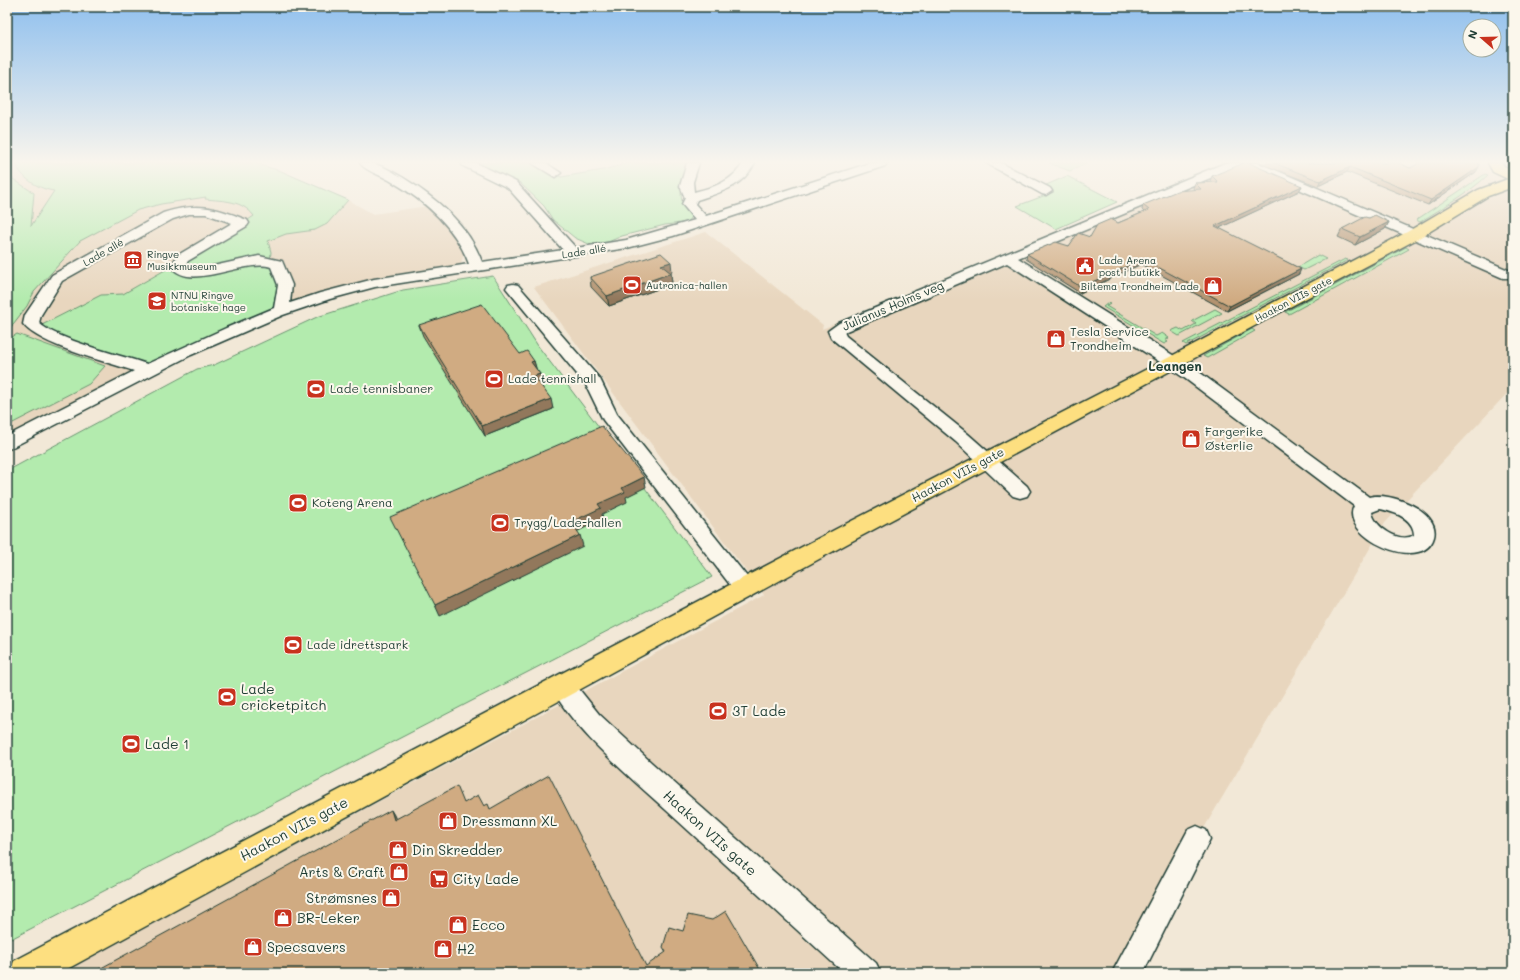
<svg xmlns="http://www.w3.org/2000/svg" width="1520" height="980" viewBox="0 0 1520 980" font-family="Mali,sans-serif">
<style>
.built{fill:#e8d6be}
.green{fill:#b3ebae;stroke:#699471}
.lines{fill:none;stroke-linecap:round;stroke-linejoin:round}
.minor-casing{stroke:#1f3d34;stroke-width:3}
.major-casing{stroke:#1f3d34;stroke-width:3}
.minor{fill:#fbf7ec;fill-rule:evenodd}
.major{fill:#fddf80;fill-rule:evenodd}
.wall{fill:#b39370;stroke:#1f3d34}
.shaded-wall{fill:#92785b;stroke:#1f3d34}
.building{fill:#d0ab82;stroke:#1f3d34}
.labels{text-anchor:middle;stroke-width:4;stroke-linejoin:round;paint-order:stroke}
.far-street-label{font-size:10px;fill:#1f3d34;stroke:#fbf7ec}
.far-poi-label{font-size:10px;fill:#1f3d34;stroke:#fbf7ec;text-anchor:start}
.street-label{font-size:12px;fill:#1f3d34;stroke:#fbf7ec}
.poi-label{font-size:12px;fill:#1f3d34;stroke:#fbf7ec;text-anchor:start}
.neighbourhood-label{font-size:13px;font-weight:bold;fill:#1f3d34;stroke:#fbf7ec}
.near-poi-label{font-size:14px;fill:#1f3d34;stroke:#fbf7ec;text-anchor:start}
.near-street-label{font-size:14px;fill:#1f3d34;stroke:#fbf7ec}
</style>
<rect width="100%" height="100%" fill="#f2e8d7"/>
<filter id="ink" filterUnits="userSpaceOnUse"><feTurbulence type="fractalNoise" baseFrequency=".025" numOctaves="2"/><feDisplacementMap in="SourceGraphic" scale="8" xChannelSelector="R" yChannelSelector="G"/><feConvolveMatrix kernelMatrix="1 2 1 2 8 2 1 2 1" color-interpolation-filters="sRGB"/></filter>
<g filter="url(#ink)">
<path class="built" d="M 7,163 L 254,163 L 281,171 L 348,200 L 373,214 L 435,205 L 467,243 L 459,270 L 374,283 L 281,309 L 7,444 Z
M 1229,163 L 1501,163 L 1513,167 L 1513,387 L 1385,523 L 1118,973 L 59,973 L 764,595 L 534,287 L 706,232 L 823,325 L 822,329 Z"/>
<path class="green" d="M 16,163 L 254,163 L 281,171 L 348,200 L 327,224 L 315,230 L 286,234 L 268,241 L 271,252 L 270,261 L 204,272 L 178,266 L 254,216 C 242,200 224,201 205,199 L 206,197 L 161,204 L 138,210 L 80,241 L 34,292 L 27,306 L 7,332 L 7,175 L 34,193 L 31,226 L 54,191 C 39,189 20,178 16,163 Z
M 476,163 L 536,163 L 561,177 L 603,170 L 629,163 L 700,163 C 687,170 678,185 682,201 C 683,206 689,212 692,217 L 688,222 L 665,225 L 622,236 L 608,242 L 589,244 L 575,238 L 553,220 L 544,206 L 519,182 Z
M 1049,163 L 1088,163 L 1070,171 Z
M 1485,174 L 1488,175 C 1468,194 1443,207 1420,222 L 1416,220 Z
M 1067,176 L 1117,202 L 1056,229 L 1017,206 L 1054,192 L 1044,186 Z
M 1406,247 L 1409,249 L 1289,314 L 1285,312 Z
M 1318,255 L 1326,259 L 1304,270 L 1298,267 Z
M 1345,259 L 1348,260 L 1186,345 L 1183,343 Z
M 247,263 L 274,265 L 282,285 L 278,307 L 158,365 L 134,364 L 36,328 L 101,295 L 123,294 L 172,266 L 178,272 L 203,274 Z
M 493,276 L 538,346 L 712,577 L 7,941 L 7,471 L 197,369 L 214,365 L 317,317 L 403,290 Z
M 1108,303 L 1111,304 L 1106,306 L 1156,336 L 1162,333 L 1169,338 L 1165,340 L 1168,342 L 1164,344 L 1103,307 Z
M 1215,309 L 1222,313 L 1179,336 L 1171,331 L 1178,328 L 1183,331 L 1196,324 L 1192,321 Z
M 1252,329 L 1255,331 L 1207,358 L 1203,356 Z
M 17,334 L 105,366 L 89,384 L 7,426 L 7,340 Z"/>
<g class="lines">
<g class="minor-casing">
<path id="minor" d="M 360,163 C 376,161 388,169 402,177 C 436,198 468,224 482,262 L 563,250 L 508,188 L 463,166 L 461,163 L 476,163 L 516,182 L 576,248 L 626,240 L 695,220 L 682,204 L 685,198 L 680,186 L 687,163 L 699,163 L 693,182 L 694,192 C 714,187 732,182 743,163 L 755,163 C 742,187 722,192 697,200 L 695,204 L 706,216 L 870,163 L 887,163 L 885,166 L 673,236 L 627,248 L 375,287 L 330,299 L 283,315 L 191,355 L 7,450 L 7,436 L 134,371 C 107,362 38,345 23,324 L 25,315 L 52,275 L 163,213 C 197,202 215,207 247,220 L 249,223 L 247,226 L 188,261 L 185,265 L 204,268 L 259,256 L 282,261 L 292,285 L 290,303 L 320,293 L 374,279 L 469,264 C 455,226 424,200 389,180 C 381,175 365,171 360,163 ZM 189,214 L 206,214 L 232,223 L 178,255 L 171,266 C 189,293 245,258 271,267 L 278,285 L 274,308 L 226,328 L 147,364 C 123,356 55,339 39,323 L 41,315 L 62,281 L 173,219 Z
M 532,163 L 546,163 L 561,173 L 555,177 Z
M 986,163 L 1001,163 L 1050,188 L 1052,191 L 1046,195 L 1042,194 Z
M 1225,163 L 1241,163 L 1239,166 L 1018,258 L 1195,369 L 1369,497 C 1388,491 1441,510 1434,537 C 1423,576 1338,535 1354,506 L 1183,377 L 1007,263 L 844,332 L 846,336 L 968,434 L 1027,486 L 1030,491 L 1027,496 L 1020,498 L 1013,496 L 956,442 L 831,338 L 828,331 L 839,323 ZM 1380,509 C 1394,512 1414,518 1414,535 C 1400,544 1374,527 1372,512 Z
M 1244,163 L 1259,163 L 1513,272 L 1513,278 L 1503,278 L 1246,166 Z
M 513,284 L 518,285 L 600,379 L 617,414 L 752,583 L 756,589 L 752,595 L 745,598 L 738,595 L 603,420 L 586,385 L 506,288 L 508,285 Z
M 563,676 L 571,679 L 599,714 L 652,763 L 876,963 L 881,973 L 844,973 C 785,919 725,864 666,810 C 631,778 571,728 551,686 L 555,679 Z
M 1197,826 L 1206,830 L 1210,839 L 1143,973 L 1112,973 L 1188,830 Z"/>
</g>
<g class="major-casing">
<path id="major" d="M 1488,163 L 1502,163 L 1504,166 L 1513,171 L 1513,187 L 1488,196 L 1419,238 L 854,540 L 60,973 L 9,973 L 14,961 L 838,528 L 1145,370 L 1407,232 L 1478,190 L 1508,179 L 1493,172 Z"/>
</g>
<use href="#minor" class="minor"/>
<use href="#major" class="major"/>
</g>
<path class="wall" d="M 1259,163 L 1398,163 L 1410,168 L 1476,172 L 1428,205 L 1347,172 L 1318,186 Z
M 1212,176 L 1302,186 L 1299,191 L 1219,228 L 1299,274 L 1227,311 L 1141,264 L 1080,293 L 1026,259 L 1027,254 L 1069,246 L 1090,237 L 1118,223 L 1144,212 L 1142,210 L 1143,205 L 1194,190 L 1193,188 L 1195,183 L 1212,182 L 1210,181 Z
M 1369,218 L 1389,222 L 1385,229 L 1355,245 L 1338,237 L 1342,229 Z
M 670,272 L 671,273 L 672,284 L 609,306 L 591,287 L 590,277 L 672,272 Z
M 419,325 L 520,354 L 534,361 L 536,369 L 540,374 L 543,385 L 541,386 L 553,409 L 485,436 L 423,336 Z"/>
<path class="shaded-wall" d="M 1350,167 L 1347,172 L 1318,186 L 1320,181 Z
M 1479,167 L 1476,172 L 1428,205 L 1431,200 Z
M 1302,186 L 1299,191 L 1213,231 L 1215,226 Z
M 1389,222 L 1385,229 L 1355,245 L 1360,237 Z
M 1143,259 L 1141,264 L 1080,293 L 1081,287 Z
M 671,262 L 672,272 L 662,275 L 661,265 Z
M 1301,269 L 1299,274 L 1227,311 L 1230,306 Z
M 671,273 L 672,284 L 609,306 L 607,296 Z
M 534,361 L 537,371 L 531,362 Z
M 540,374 L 543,385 L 537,387 L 534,376 Z
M 551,399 L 553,409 L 485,436 L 482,426 Z
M 644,477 L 646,487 L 626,497 L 627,502 L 602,514 L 603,519 L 574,533 L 571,522 L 622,488 Z
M 580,535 L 583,546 L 440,616 L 435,605 Z
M 391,810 L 394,815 L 398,824 L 394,820 Z"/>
<path class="building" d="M 1244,163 L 1249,163 L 1302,186 L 1215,226 L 1301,269 L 1230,306 L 1143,259 L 1081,287 L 1027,254 L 1056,242 L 1069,246 L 1078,233 L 1090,237 L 1097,225 L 1111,219 L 1118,223 L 1149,210 L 1143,205 L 1177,191 L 1201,189 L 1195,183 L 1218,182 L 1212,176 Z
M 1274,163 L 1398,163 L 1410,168 L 1420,163 L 1479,163 L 1479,167 L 1431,200 L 1350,167 L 1320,181 Z
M 1375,215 L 1389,222 L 1360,237 L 1342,229 L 1365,217 L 1369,218 Z
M 661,253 L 671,262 L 661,265 L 671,273 L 607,296 L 590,277 Z
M 482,304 L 520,354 L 527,351 L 534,361 L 531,362 L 540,374 L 534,376 L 551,399 L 482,426 L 419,325 Z
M 602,426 L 644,477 L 622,488 L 625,492 L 598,504 L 601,508 L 571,522 L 580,535 L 435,605 L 390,517 Z
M 549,775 L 646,966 L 666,952 L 663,947 L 669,927 L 683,931 L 688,915 L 712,920 L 726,911 L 762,973 L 92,973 L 391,810 L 394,820 L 457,786 L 464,803 L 478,795 L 484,806 L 488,804 L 490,809 Z"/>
</g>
<linearGradient id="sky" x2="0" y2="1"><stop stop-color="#90c0ee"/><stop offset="0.54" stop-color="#f9f5ed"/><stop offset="1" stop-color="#f9f5ed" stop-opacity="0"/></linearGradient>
<rect width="1520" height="300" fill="url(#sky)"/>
<defs>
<g id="museum-square" transform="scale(1)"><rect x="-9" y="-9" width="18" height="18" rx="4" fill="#c8321e" stroke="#fbf7ec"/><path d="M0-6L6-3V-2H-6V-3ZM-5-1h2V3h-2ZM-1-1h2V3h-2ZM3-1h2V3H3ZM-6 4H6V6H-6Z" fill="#fff"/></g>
<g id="civic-square" transform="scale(1)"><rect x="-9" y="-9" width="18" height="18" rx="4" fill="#c8321e" stroke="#fbf7ec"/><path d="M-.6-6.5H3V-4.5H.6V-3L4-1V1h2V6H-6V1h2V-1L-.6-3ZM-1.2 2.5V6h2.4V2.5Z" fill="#fff"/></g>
<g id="stadium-square" transform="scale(1)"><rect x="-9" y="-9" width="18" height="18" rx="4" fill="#c8321e" stroke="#fbf7ec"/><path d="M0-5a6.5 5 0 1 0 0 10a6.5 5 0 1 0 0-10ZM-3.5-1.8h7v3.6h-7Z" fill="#fff"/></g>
<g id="shop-square" transform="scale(1)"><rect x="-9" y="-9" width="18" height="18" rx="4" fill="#c8321e" stroke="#fbf7ec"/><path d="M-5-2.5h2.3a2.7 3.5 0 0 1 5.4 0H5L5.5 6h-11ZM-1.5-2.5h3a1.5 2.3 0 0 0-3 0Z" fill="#fff"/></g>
<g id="university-square" transform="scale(1)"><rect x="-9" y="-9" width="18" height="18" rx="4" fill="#c8321e" stroke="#fbf7ec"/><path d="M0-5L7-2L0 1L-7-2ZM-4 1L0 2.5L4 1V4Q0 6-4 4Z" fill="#fff"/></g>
<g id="supermarket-square" transform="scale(1)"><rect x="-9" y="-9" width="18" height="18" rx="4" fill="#c8321e" stroke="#fbf7ec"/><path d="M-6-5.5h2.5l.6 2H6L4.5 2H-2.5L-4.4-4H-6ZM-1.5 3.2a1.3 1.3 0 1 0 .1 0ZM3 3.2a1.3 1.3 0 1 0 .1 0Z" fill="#fff"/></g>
</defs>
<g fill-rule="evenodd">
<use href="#museum-square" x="133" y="260"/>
<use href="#civic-square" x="1085" y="266"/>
<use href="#stadium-square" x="632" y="285"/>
<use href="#shop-square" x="1213" y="286"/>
<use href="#university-square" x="157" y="301"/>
<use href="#shop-square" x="1056" y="339"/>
<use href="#stadium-square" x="494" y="379"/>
<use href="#stadium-square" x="316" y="389"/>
<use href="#shop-square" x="1191" y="439"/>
<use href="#stadium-square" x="298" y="503"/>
<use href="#stadium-square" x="500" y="523"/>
<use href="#stadium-square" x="293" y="645"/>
<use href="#stadium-square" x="227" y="697"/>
<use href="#stadium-square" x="718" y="711"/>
<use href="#stadium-square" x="131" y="744"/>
<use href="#shop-square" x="448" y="821"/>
<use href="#shop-square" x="398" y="850"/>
<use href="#shop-square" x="399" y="872"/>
<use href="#supermarket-square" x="439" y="879"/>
<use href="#shop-square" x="391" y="898"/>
<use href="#shop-square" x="283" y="918"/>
<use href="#shop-square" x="458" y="925"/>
<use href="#shop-square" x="253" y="947"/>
<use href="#shop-square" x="443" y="949"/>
</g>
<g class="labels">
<g class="far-street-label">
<text transform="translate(584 251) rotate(-9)" y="4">Lade allé</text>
<text transform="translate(103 252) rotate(-30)" y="4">Lade allé</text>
<text transform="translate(1293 299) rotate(-28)" y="4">Haakon VIIs gate</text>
</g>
<g class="far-poi-label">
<text x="147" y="258">Ringve<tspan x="147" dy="12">Musikkmuseum</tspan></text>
<text x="1099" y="264">Lade Arena<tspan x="1099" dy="12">post i butikk</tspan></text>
<text x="646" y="289">Autronica-hallen</text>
<text x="1199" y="290" text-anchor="end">Biltema Trondheim Lade</text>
<text x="171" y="299">NTNU Ringve<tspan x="171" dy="12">botaniske hage</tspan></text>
</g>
<g class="street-label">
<text transform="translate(893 306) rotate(-23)" y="4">Julianus Holms veg</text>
<text transform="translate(958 475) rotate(-28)" y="4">Haakon VIIs gate</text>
</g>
<g class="poi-label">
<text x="1070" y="336">Tesla Service<tspan x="1070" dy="14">Trondheim</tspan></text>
<text x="508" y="383">Lade tennishall</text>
<text x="330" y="393">Lade tennisbaner</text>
<text x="1205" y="436">Fargerike<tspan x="1205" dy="14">Østerlie</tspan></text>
<text x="312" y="507">Koteng Arena</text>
<text x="514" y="527">Trygg/Lade-hallen</text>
<text x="307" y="649">Lade idrettspark</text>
</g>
<g class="neighbourhood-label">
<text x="1175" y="371">Leangen</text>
</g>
<g class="near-poi-label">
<text x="241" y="694">Lade<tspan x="241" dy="16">cricketpitch</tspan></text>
<text x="732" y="716">3T Lade</text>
<text x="145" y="749">Lade 1</text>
<text x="462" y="826">Dressmann XL</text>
<text x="412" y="855">Din Skredder</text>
<text x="385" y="877" text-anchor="end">Arts &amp; Craft</text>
<text x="453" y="884">City Lade</text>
<text x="377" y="903" text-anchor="end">Strømsnes</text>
<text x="297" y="923">BR-Leker</text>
<text x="472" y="930">Ecco</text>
<text x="267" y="952">Specsavers</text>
<text x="457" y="954">H2</text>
</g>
<g class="near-street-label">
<text transform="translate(294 829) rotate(-28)" y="5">Haakon VIIs gate</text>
<text transform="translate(710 833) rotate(42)" y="5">Haakon VIIs gate</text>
</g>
</g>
<rect width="1520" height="980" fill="none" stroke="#fbf7ec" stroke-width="24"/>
<rect x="12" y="12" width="1496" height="956" fill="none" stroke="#1f3d34" stroke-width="1.5" filter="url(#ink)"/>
<g transform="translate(1482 38) rotate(290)"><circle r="19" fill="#fbf7ec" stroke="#a3ada2"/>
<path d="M0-3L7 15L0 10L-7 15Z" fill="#c8321e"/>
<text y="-6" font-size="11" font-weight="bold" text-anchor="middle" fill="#1f3d34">N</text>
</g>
</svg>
